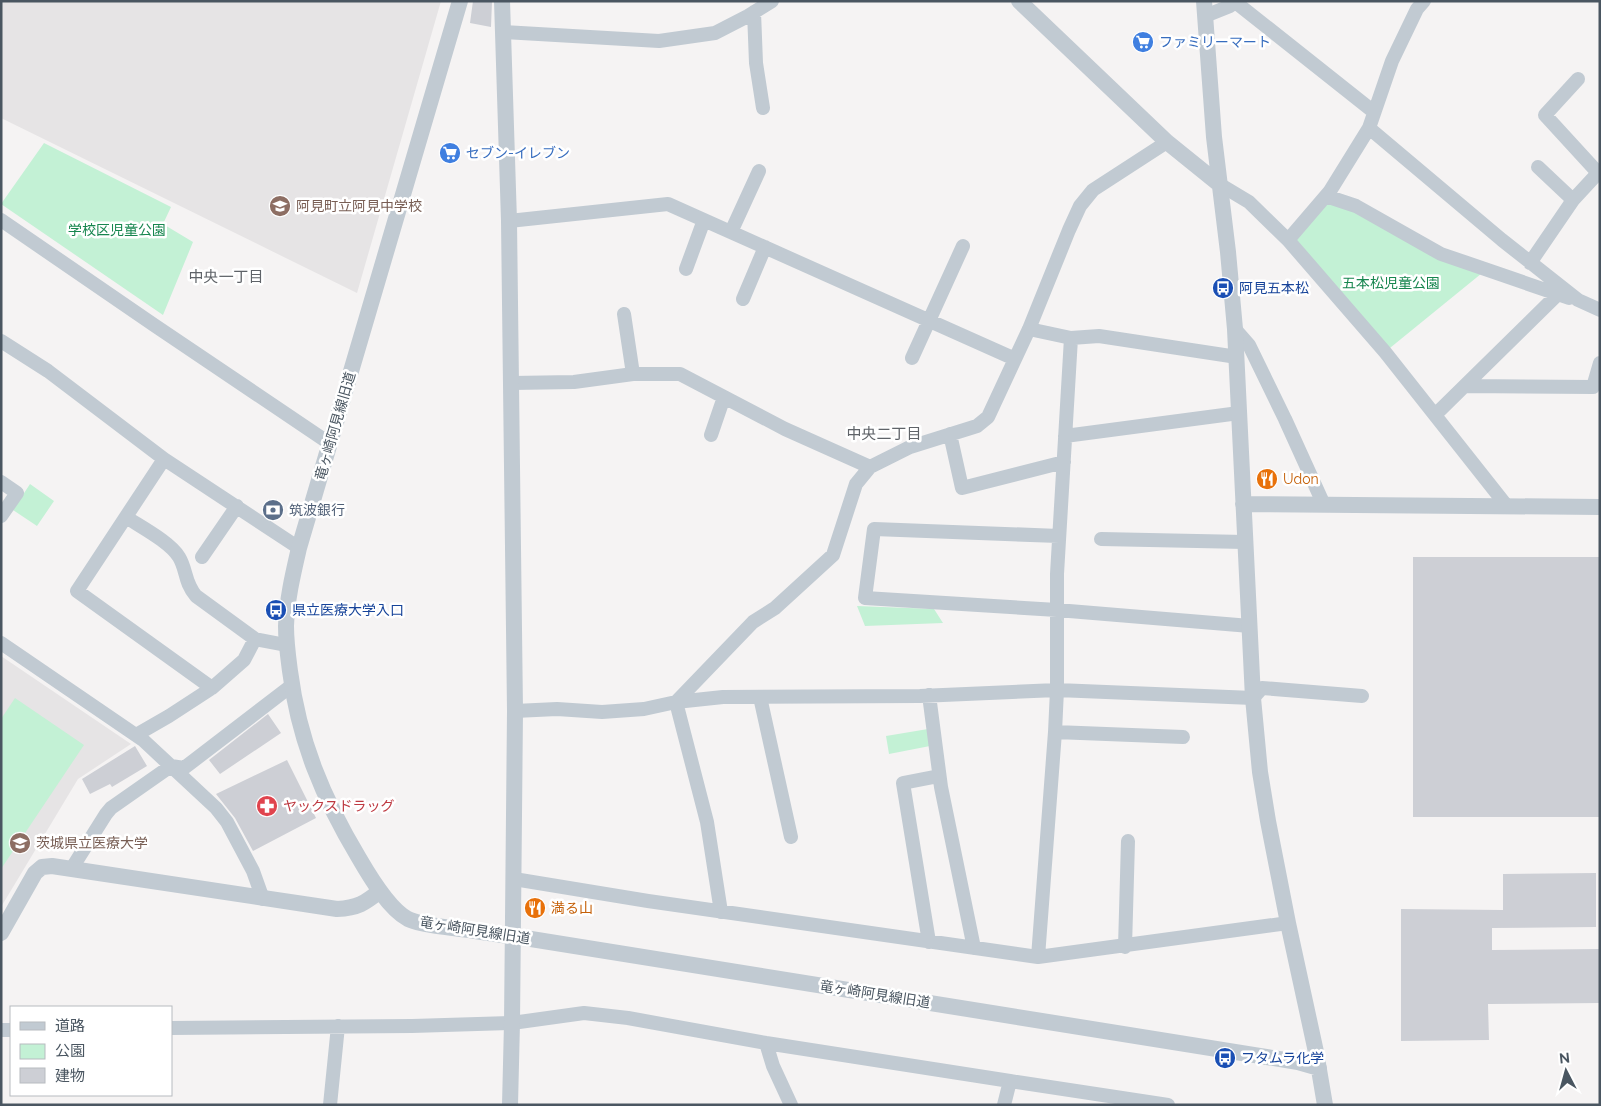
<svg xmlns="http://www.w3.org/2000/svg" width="1601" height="1106" viewBox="0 0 1601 1106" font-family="Raleway,'Noto Sans JP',sans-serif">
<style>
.education{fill:#e6e4e5}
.green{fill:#c3f1d5}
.building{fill:#cdcfd5}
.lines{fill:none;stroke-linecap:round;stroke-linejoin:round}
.minor{stroke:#c1cad2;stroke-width:14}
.tertiary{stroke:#c1cad2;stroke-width:16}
.labels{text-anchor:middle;stroke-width:5;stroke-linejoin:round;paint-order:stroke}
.shop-label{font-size:14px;fill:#366cbe;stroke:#fff;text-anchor:start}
.education-label{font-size:14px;fill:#785e54;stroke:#fff;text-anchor:start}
.park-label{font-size:14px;fill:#17864f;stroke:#fff}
.transit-label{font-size:14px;fill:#164399;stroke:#fff;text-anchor:start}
.street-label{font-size:14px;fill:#4a5661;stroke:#fff}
.food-label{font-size:14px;fill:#c56008;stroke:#fff;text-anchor:start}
.service-label{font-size:14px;fill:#4e5e75;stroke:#fff;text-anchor:start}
.health-label{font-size:14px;fill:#be3a42;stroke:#fff;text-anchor:start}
.neighbourhood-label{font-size:15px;fill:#5f6368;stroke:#fff}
</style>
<rect width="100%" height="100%" fill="#f5f3f3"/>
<path class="education" d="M 1,1 L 441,1 L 357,293 L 1,118 Z
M 1,656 L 131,744 L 78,779 L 1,907 Z"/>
<path class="green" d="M 44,143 L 171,207 L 163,224 L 193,242 L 163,315 L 1,204 Z
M 1326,196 L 1487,269 L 1385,352 L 1288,240 Z
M 30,484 L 54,501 L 37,526 L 13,510 Z
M 857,606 L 934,609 L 943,623 L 865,626 Z
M 15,698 L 84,745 L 1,869 L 1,719 Z
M 928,729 L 930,746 L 889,754 L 886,736 Z"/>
<path class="building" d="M 473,1 L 492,1 L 491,27 L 470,23 Z
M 1413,557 L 1600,557 L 1600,817 L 1413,817 Z
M 268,714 L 281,733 L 220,774 L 209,760 Z
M 135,746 L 147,766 L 112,787 L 110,784 L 90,794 L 82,779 Z
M 287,760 L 316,818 L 253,851 L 235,818 L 216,794 Z
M 1596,873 L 1596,927 L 1492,928 L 1492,950 L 1600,949 L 1600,1003 L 1488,1004 L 1489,1040 L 1401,1041 L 1401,909 L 1503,910 L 1503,874 Z"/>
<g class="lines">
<path class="minor" d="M 1234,1 L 1374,112
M 754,12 L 756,63 L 763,108
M 1205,16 L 1230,6 L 1232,1
M 504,32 L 659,41 L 715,33 L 748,16 L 772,1
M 1578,79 L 1545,115 L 1600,175
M 1369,128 L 1502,240 L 1578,300 L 1600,310
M 1538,167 L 1573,200
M 1219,184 L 1249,202 L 1288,240 L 1385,352 L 1506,505
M 1326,196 L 1356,206 L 1441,254 L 1569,298
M 1,220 L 154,325 L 329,443
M 509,221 L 668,204 L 1015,359
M 731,232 L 759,171
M 1288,240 L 1330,191 L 1369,128 L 1392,61 L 1417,9 L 1424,1
M 1530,263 L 1573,200 L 1598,173
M 686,269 L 704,220
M 743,299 L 765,247
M 624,314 L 633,374
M 1029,329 L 1071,338 L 1099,336 L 1237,357
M 1235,329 L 1249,345 L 1285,419 L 1324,505
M 1071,338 L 1057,574 L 1057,690 L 1055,732 L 1038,957 L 1288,923
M 1,341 L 48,371 L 164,459 L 299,548
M 912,358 L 963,246
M 512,383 L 574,382 L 633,374 L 680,374 L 785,429 L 870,467
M 1465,386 L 1593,387 L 1600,363
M 1435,415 L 1558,294
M 950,434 L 962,488 L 1064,462
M 711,435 L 724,397
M 1065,436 L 1239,413
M 164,459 L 77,591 L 212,688
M 1,482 L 17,493 L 1,516
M 126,517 C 141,527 170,542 179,557 C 187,570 184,582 196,596 L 255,639
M 1059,536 L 874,529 L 865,598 L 1057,610 L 1250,626
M 1101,539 L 1245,542
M 202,557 L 237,506
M 1,643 L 143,740 L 216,808 L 227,822 L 253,871 L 263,899
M 929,695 L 941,787 L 974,948
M 760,697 L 791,837
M 676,702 L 753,622 L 775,608 L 833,555 L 856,484 L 870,467 L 910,447 L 977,426 L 988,417 L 1029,329 L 1069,230 L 1080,206 L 1093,190 L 1167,142
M 676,702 L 707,822 L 721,912
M 515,711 L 557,709 L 602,712 L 644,709 L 676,702 L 723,697 L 920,696 L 1057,690 L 1253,698 L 1262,688 L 1362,696
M 1055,732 L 1183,737
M 136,735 L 169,716 L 212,688 L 244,660 L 255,639 L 286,645
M 72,868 L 106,814 L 111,808 L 171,766 L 184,768 L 291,686
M 514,879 L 648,901 L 1038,957
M 929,942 L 903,783 L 939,776
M 1125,947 L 1128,841
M 171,1028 L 412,1026 L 512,1023 L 584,1013 L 628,1018 L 766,1043 L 1010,1081 L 1168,1105
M 1,1030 L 11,1030
M 766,1043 L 773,1066 L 791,1105
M 330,1105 L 338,1026
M 1004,1105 L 1010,1081"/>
<path class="tertiary" d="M 460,1 L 299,548 C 293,574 287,599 286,626 C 286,642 288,656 290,671 C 299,741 323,798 359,858 C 370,877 389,909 408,919 C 421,925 439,926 453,928 C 479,931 505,936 531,939 L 1298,1062 L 1319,1068
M 502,1 L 509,221 L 515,711 L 512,1023 L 510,1105
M 1019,1 L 1167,142 L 1219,184
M 1204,1 L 1214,137 L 1228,252 L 1235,329 L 1253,698 L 1260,772 L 1268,821 L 1288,923 L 1316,1052 L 1325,1105
M 1243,504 L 1600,507
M 1,933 L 35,873 L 42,867 L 52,866 L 337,909 C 358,908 365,903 380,891"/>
</g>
<defs>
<g id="supermarket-disc" transform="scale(1.125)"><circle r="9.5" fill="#3f7fe0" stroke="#fff"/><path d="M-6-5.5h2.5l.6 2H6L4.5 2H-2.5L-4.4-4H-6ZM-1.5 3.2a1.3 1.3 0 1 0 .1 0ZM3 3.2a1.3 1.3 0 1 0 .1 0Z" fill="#fff"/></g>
<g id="school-disc" transform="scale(1.125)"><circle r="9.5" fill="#8d6e63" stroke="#fff"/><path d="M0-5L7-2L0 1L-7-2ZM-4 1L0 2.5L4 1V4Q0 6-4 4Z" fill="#fff"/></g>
<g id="bus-disc" transform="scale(1.125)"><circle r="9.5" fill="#1a4fb4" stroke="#fff"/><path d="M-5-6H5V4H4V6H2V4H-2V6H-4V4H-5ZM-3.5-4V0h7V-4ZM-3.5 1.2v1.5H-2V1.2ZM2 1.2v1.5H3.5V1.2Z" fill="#fff"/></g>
<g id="restaurant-disc" transform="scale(1.125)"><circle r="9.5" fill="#e8710a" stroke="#fff"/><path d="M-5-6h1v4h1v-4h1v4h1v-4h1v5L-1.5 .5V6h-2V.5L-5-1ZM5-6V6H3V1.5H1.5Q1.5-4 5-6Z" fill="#fff"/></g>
<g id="bank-disc" transform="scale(1.125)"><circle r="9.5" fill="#5c6f8a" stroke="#fff"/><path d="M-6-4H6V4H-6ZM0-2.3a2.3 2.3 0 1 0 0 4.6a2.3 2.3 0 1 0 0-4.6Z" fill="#fff"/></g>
<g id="pharmacy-disc" transform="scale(1.125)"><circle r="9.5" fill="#e0444e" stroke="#fff"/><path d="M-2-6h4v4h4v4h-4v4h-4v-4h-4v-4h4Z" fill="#fff"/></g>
</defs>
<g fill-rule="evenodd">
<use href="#supermarket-disc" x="1143" y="42"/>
<use href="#supermarket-disc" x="450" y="153"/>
<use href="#school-disc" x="280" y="206"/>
<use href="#bus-disc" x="1223" y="288"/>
<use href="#restaurant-disc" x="1267" y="479"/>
<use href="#bank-disc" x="273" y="510"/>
<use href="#bus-disc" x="276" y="610"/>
<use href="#pharmacy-disc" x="267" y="806"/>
<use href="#school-disc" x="20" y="843"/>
<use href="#restaurant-disc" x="535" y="908"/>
<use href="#bus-disc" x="1225" y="1058"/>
</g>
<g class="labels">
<g class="shop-label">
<text x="1159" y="47">ファミリーマート</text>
<text x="466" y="158">セブン-イレブン</text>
</g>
<g class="education-label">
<text x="296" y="211">阿見町立阿見中学校</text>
<text x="36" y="848">茨城県立医療大学</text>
</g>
<g class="park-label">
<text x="117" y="235">学校区児童公園</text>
<text x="1391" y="288">五本松児童公園</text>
</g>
<g class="transit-label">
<text x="1239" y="293">阿見五本松</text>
<text x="292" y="615">県立医療大学入口</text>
<text x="1241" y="1063">フタムラ化学</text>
</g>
<g class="street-label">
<text transform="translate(335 426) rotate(-74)" y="5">竜ヶ崎阿見線旧道</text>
<text transform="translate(475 930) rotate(9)" y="5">竜ヶ崎阿見線旧道</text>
<text transform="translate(875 994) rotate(9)" y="5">竜ヶ崎阿見線旧道</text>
</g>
<g class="food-label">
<text x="1283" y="484">Udon</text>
<text x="551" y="913">満る山</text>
</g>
<g class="service-label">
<text x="289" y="515">筑波銀行</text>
</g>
<g class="health-label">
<text x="283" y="811">ヤックスドラッグ</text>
</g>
<g class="neighbourhood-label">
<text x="226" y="282">中央一丁目</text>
<text x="884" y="439">中央二丁目</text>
</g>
</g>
<rect width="1601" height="1106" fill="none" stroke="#4a5661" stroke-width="5"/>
<rect x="10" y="1006" width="162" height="90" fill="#ffffff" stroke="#b7bbc0"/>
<rect x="20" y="1022" width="25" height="8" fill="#c1cad2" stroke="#b7bbc0"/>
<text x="55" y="1031" font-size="15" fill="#4a5661">道路</text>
<rect x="20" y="1044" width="25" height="15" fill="#c3f1d5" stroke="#b7bbc0"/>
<text x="55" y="1056" font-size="15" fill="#4a5661">公園</text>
<rect x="20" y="1068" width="25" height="15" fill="#cdcfd5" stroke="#b7bbc0"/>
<text x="55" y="1081" font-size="15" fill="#4a5661">建物</text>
<g transform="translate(1566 1071) rotate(354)" stroke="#ffffff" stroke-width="4" paint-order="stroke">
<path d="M0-4L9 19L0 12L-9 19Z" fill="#4a5661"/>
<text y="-8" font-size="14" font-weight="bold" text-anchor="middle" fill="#4a5661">N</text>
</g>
</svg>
